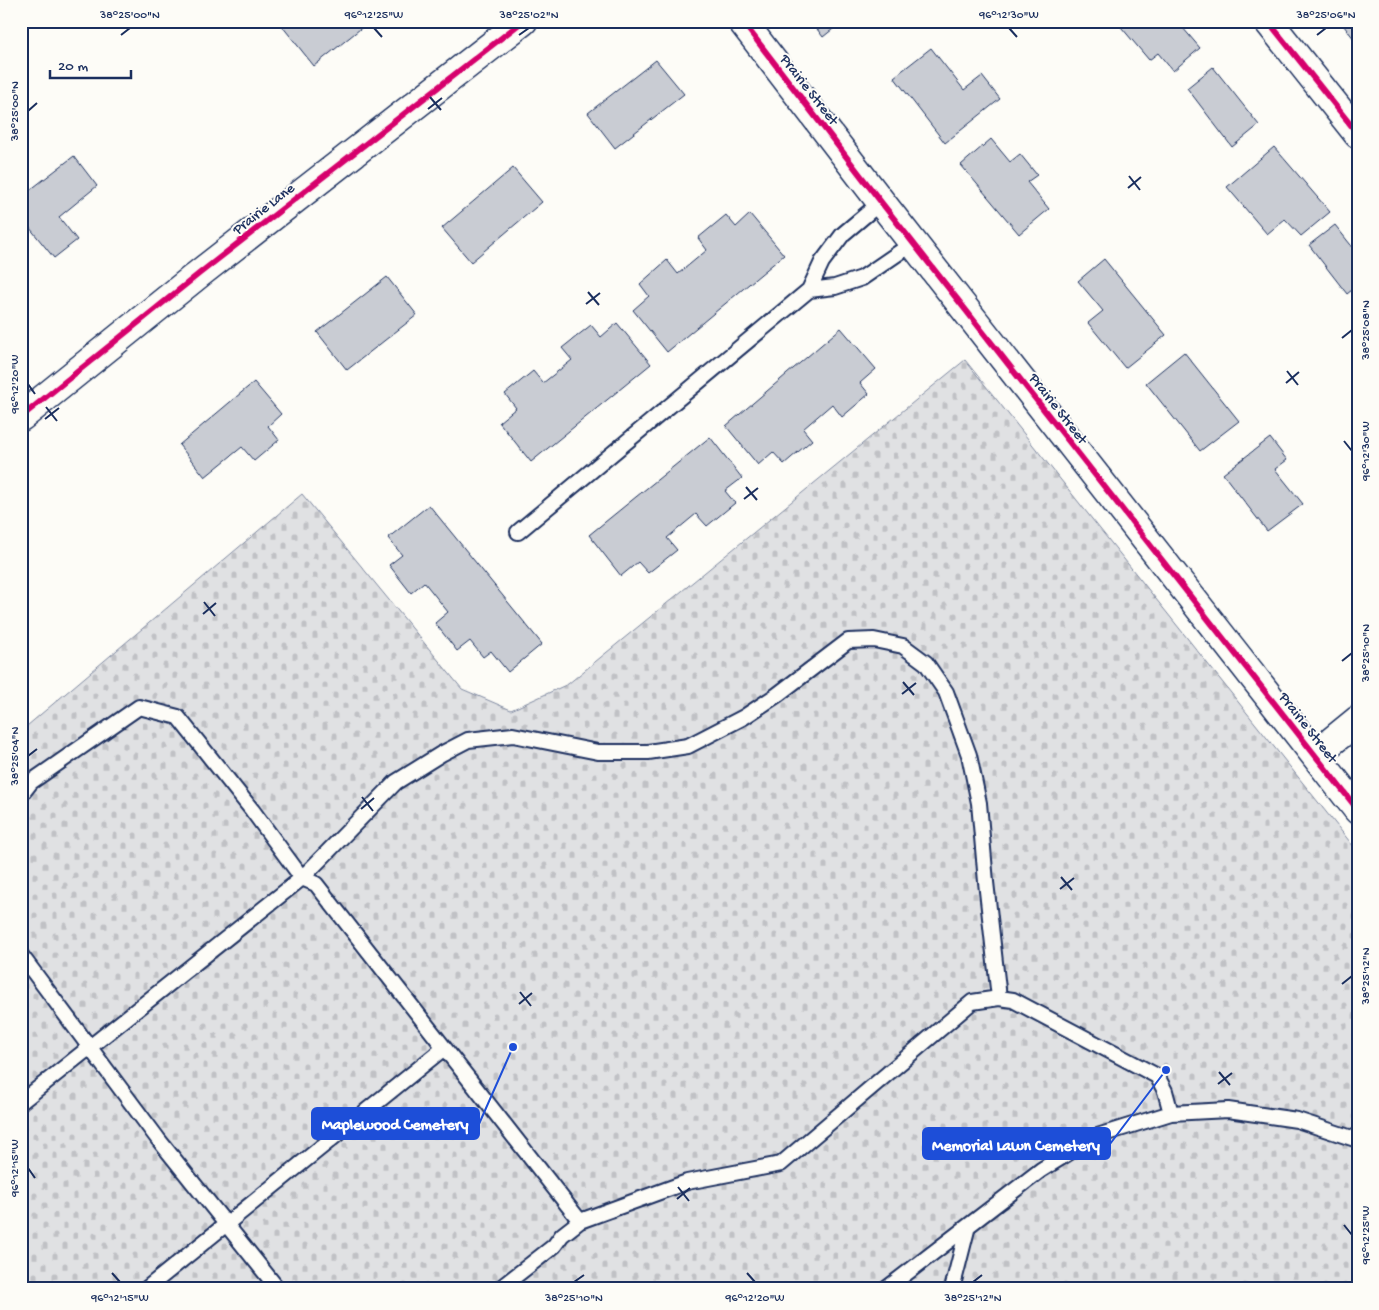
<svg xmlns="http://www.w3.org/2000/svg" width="1379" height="1310" viewBox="0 0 1379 1310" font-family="'Gochi Hand',sans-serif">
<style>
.cemetery{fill:url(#cemetery-stones);stroke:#7e88a0}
.building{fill:#c9ccd3;stroke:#1b2f5e}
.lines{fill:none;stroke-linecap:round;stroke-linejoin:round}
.service-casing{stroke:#1b2f5e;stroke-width:18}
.minor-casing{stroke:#1b2f5e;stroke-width:31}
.tertiary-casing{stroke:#1b2f5e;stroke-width:31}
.service{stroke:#fdfcf7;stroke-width:14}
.minor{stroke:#fdfcf7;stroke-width:28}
.tertiary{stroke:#fdfcf7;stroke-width:28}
.cycleway-casing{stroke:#fdfcf7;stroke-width:9}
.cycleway{stroke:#d6006c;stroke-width:6}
.ticks{fill:none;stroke:#1b2f5e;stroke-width:2}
.labels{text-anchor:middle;stroke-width:4;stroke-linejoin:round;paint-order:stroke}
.street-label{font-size:15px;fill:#1b2f5e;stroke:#fdfcf7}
.leader{fill:none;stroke:#1d4ed8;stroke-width:2}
.callout-dot{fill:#1d4ed8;stroke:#fdfcf7;stroke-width:2}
.callout{fill:#1d4ed8;stroke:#1d4ed8;stroke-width:2}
.callout-label{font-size:16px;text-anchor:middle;font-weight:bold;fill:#fff}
.neatline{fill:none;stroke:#1b2f5e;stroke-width:2}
.ticks-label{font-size:12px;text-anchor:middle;fill:#1b2f5e}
</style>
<defs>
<pattern id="cemetery-stones" width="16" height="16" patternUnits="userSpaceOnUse" patternTransform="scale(1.25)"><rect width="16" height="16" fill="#e0e1e3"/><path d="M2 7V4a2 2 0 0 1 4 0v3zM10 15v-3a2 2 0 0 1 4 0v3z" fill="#c0c1c5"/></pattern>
</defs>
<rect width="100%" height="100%" fill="#fdfcf7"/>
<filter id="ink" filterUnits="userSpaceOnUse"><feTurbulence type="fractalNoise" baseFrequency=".02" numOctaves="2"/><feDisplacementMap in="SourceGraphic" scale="10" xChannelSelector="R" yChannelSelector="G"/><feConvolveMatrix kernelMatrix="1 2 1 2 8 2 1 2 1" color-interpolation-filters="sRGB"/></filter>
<g filter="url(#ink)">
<path class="cemetery" d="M 965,360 L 1358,852 L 1358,1289 L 21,1289 L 21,731 L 302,494 L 462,689 L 511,710 L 568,684 Z"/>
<path class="building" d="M 278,21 L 370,21 L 314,66 Z
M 811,21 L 843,21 L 823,37 Z
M 1116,21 L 1177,21 L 1200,48 L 1173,71 L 1158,53 L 1149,60 Z
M 1340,21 L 1358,21 L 1358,44 Z
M 931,48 L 964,90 L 982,76 L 1000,99 L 945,143 L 894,77 Z
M 656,60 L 684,94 L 615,148 L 588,113 Z
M 1213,67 L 1259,125 L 1232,147 L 1187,88 Z
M 991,139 L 1010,162 L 1020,154 L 1037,175 L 1027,182 L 1049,209 L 1019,234 L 961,165 Z
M 1274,147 L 1330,212 L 1301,236 L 1285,219 L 1267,234 L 1227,187 Z
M 74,156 L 97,186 L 59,217 L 77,240 L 54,258 L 21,217 L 21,197 Z
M 513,168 L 542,202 L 471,262 L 442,228 Z
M 750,214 L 784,255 L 667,352 L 633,310 L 649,296 L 640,284 L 667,260 L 678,274 L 707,250 L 698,238 L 726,215 L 736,227 Z
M 1335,225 L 1358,254 L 1358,285 L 1347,294 L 1309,245 Z
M 1104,259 L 1166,335 L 1125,368 L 1088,323 L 1103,311 L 1078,281 Z
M 387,277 L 417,315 L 347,370 L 317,332 Z
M 617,323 L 651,364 L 531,462 L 499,422 L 516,408 L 505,394 L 533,371 L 543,383 L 572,360 L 562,348 L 591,325 L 601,337 Z
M 841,328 L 876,369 L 860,383 L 869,394 L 842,417 L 832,404 L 803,429 L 812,440 L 784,464 L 773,452 L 758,465 L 726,426 Z
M 1184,352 L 1239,421 L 1200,451 L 1146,383 Z
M 254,382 L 281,414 L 268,426 L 279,440 L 254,461 L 242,447 L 205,477 L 179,445 Z
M 710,437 L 742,478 L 725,491 L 735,503 L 707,526 L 696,514 L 667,538 L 677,550 L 648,573 L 638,562 L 621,576 L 589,535 Z
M 1270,438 L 1287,460 L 1275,469 L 1303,504 L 1267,531 L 1223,474 Z
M 429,505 L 542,644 L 508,672 L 491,651 L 483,657 L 470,641 L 457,651 L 435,623 L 448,612 L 424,582 L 411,593 L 389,565 L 402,555 L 388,538 Z"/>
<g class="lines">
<g class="service-casing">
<path id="service" d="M 809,290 L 822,262 L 843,234 L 881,202
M 518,532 L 809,290 L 835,287 L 862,278 L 913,243
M 21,795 L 31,782 L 139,707 L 178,717 L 252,810 L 302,878 L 316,884 L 580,1221
M 21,955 L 158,1139 L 278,1289
M 21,1102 L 302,878 L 396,782 L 441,754 L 468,740 L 513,735 L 598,752 L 648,752 L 688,746 L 744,717 L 777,695 L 848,641 L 874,640 L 903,646 L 926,663 L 946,692 L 969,755 L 979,803 L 986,882 L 999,998
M 146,1289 L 444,1048
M 499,1289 L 554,1246 L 562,1235 L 580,1221 L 687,1182 L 781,1164 L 972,1002 L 999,998 L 1013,1000 L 1157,1076 L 1165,1091 L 1171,1113
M 886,1289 L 968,1226
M 952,1289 L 968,1226 L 1041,1170 L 1094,1137 L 1171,1113 L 1228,1110 L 1297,1120 L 1358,1140"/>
</g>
<g class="minor-casing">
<path id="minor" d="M 1268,21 L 1358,134
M 21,417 L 200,273 L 523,21"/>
</g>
<g class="tertiary-casing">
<path id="tertiary" d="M 742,21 L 881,202 L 1358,810
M 1315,755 L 1358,720"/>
</g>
<use href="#service" class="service"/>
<use href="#minor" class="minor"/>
<use href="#tertiary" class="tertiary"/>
<g class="cycleway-casing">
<path id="cycleway" d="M 742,21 L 881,202 L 1358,810
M 1268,21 L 1358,134
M 21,417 L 200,273 L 523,21"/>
</g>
<use href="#cycleway" class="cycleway"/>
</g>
</g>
<path class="ticks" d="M 374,28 L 382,37M 1009,28 L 1017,37M 121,35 L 130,28M 519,35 L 529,28M 1317,35 L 1326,28M 430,97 L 441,110M 428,109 L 442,98M 28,111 L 37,103M 1129,176 L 1140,190M 1128,188 L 1141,177M 588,292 L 599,305M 586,304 L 600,293M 1342,338 L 1352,330M 1287,371 L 1298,385M 1286,383 L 1299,372M 28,384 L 35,394M 46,407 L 57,421M 45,419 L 59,408M 1344,441 L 1352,451M 746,487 L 757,500M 744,499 L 758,488M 204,602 L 215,616M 203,614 L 216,603M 1342,661 L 1352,653M 903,682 L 914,695M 902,694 L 916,683M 28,756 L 37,749M 362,797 L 373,811M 361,809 L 374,798M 1061,877 L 1072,890M 1060,889 L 1074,878M 1342,984 L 1352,976M 520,992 L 531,1006M 519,1004 L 532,993M 1219,1072 L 1230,1085M 1218,1084 L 1232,1073M 28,1168 L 35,1178M 678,1187 L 689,1201M 677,1199 L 690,1188M 1344,1225 L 1352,1235M 112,1273 L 120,1282M 747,1273 L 755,1282M 574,1282 L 584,1275M 973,1282 L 982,1275"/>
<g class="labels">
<g class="street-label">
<text transform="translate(810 89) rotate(52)" y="5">Prairie Street</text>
<text transform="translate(263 208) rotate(-38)" y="5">Prairie Lane</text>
<text transform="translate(1059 408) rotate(52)" y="5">Prairie Street</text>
<text transform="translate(1309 727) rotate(52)" y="5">Prairie Street</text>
</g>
</g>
<path class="leader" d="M513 1047L479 1124M1166 1070L1110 1144"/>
<g class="callout-dot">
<circle cx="513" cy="1047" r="5"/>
<circle cx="1166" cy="1070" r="5"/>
</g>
<g class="callout">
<rect x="312" y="1108" width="167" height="31" rx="5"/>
<rect x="923" y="1128" width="187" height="31" rx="5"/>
</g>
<g class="callout-label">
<text x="395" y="1129">Maplewood Cemetery</text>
<text x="1016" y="1150">Memorial Lawn Cemetery</text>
</g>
<rect width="1379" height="1310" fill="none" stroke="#fdfcf7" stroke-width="55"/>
<path d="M50 70v8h81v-8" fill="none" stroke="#1b2f5e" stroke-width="2.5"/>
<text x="58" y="70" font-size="15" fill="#1b2f5e" stroke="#fdfcf7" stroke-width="4" paint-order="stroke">20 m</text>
<rect x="28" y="28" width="1324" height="1254" class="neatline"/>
<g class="ticks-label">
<text x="130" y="18">38°25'00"N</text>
<text x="374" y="18">96°12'25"W</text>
<text x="529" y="18">38°25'02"N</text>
<text x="1009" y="18">96°12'30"W</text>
<text x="1326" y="18">38°25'06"N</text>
<text transform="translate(14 111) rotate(-90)" y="4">38°25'00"N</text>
<text transform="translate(1365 330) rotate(-90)" y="4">38°25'08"N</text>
<text transform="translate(14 384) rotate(-90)" y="4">96°12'20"W</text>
<text transform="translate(1365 451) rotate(-90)" y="4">96°12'30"W</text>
<text transform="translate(1365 653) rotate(-90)" y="4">38°25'10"N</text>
<text transform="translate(14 756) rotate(-90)" y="4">38°25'04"N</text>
<text transform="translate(1365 976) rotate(-90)" y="4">38°25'12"N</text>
<text transform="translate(14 1168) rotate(-90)" y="4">96°12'15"W</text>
<text transform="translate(1365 1235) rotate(-90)" y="4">96°12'25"W</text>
<text x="120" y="1301">96°12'15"W</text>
<text x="574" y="1301">38°25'10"N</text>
<text x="755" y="1301">96°12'20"W</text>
<text x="973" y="1301">38°25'12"N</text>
</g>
</svg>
